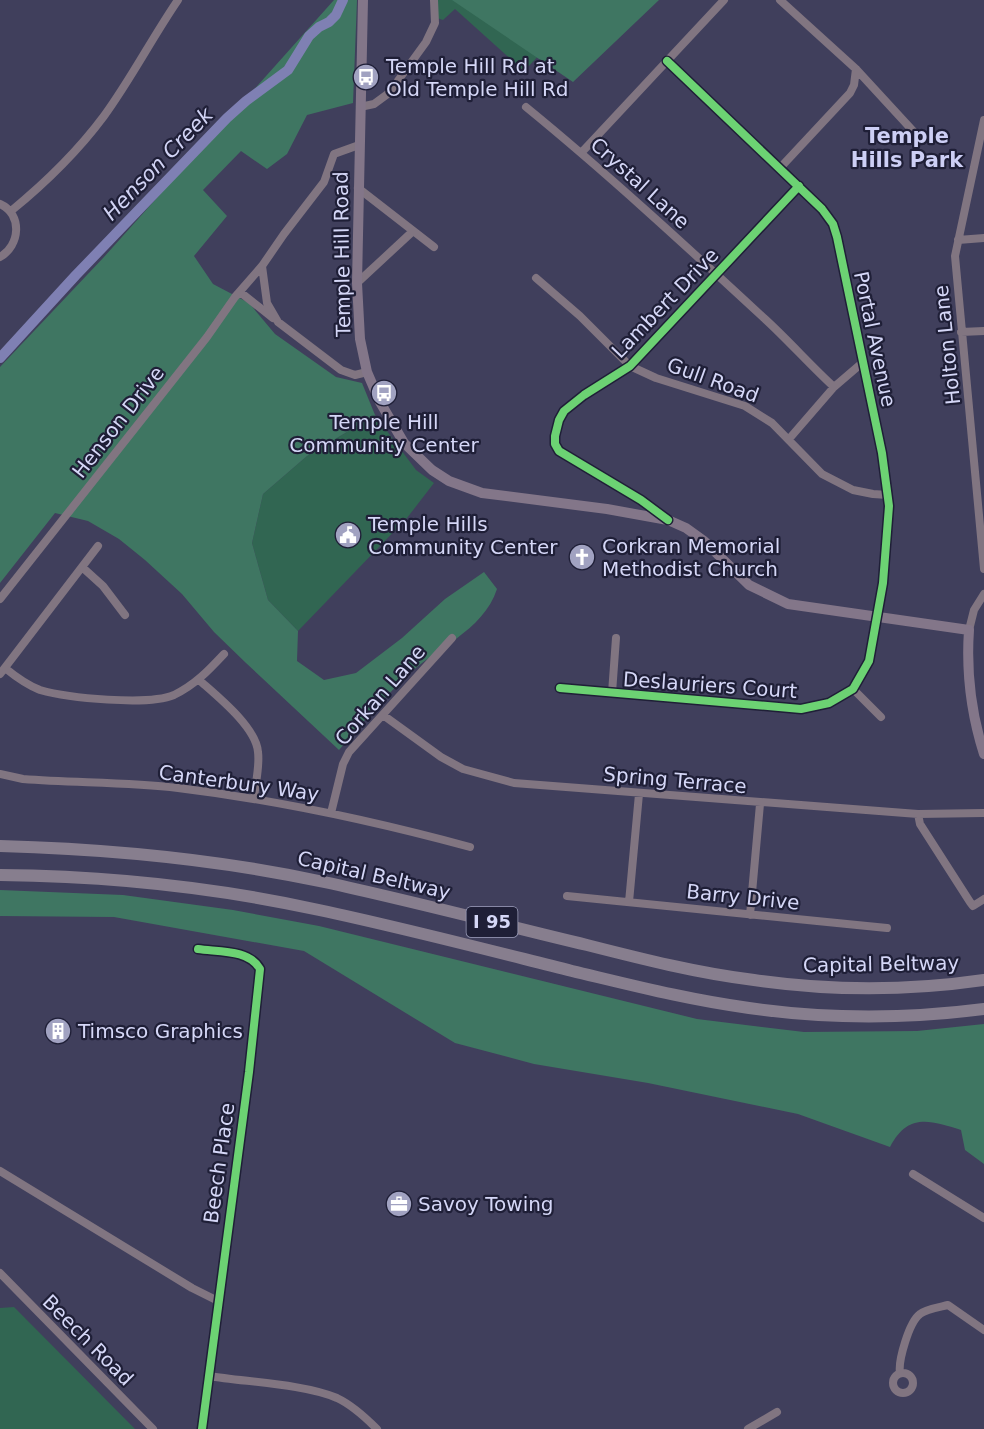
<svg xmlns="http://www.w3.org/2000/svg" width="984" height="1429" viewBox="0 0 984 1429" font-family="'DejaVu Sans',sans-serif">
<style>
.green{fill:#316652}
.forest{fill:#3f7662}
.lines{fill:none;stroke-linecap:round;stroke-linejoin:round}
.river{stroke:#7f80b3;stroke-width:10}
.minor{stroke:#817581;stroke-width:8}
.major{stroke:#837689;stroke-width:10}
.highway{stroke:#877e8e;stroke-width:12}
.cycleway-casing{stroke:#1f1f37;stroke-width:11}
.cycleway{stroke:#6cd273;stroke-width:8}
.labels{text-anchor:middle;stroke-width:4.5;stroke-linejoin:round;paint-order:stroke}
.shield{fill:#1f1f37;stroke:#9ea0bd;stroke-width:1.5}
.shield-label{font-size:18px;font-weight:bold;fill:#d5d7f7}
.poi-label{font-size:20px;fill:#d5d7f7;stroke:#1f1f37;text-anchor:start}
.street-label{font-size:20px;fill:#d5d7f7;stroke:#1f1f37}
.neighbourhood-label{font-size:21px;font-weight:bold;fill:#cdcff5;stroke:#1f1f37}
.water-label{font-size:21px;font-style:italic;fill:#d1d3f4;stroke:#1f1f37}
</style>
<rect width="100%" height="100%" fill="#403f5c"/>
<path class="green" d="M 434,0 L 592,0 L 524,71 L 455,9 L 443,20 L 437,18 Z
M 375,415 L 416,470 L 434,483 L 407,518 L 298,631 L 268,600 L 252,543 L 263,494 L 307,456 Z
M 14,1307 L 135,1429 L 0,1429 L 0,1308 Z"/>
<path class="forest" d="M 334,0 L 357,0 L 353,103 L 307,115 L 287,154 L 267,169 L 241,151 L 203,190 L 227,216 L 194,256 L 213,284 L 249,303 L 275,334 L 336,377 L 362,383 L 375,415 L 307,456 L 263,494 L 252,543 L 268,600 L 298,631 L 297,661 L 324,680 L 356,673 L 402,638 L 445,599 L 484,572 L 497,589 C 483,632 434,648 405,678 C 381,700 360,726 339,750 L 246,663 L 214,632 L 182,594 L 145,560 L 119,539 L 88,521 L 55,513 L 0,583 L 0,367 L 104,257 Z
M 452,0 L 659,0 L 573,82 Z
M 0,890 L 123,895 L 233,910 L 319,926 L 697,1019 L 804,1032 L 917,1031 L 984,1024 L 984,1164 L 965,1150 L 961,1130 C 929,1120 908,1113 890,1147 L 798,1114 L 648,1083 L 534,1064 L 455,1043 L 304,951 L 114,917 L 0,916 Z"/>
<g class="lines">
<path class="river" d="M 0,358 L 76,275 L 227,118 L 246,101 L 288,70 L 309,36 L 319,27 L 329,22 L 336,15 L 343,0"/>
<path class="minor" d="M 780,0 L 856,69 L 914,132
M 360,107 L 374,104 L 389,93 L 426,42 L 435,23 L 434,0
M 526,107 C 608,174 687,247 765,319 C 789,341 810,365 834,387
M 984,120 L 955,256 L 984,569
M 359,145 L 334,154 L 324,182 L 284,234 L 262,266 L 267,303 L 278,322 L 341,370 L 355,375 L 367,372
M 582,152 L 724,0
M 780,168 L 850,93 L 854,85 L 856,69
M 358,188 L 434,247
M 0,204 C 23,214 20,246 0,257
M 11,211 C 44,184 78,151 104,116 C 131,79 152,38 178,0
M 958,240 L 984,238
M 536,278 L 580,316 L 630,366 L 656,378 L 745,406 L 772,423 L 822,474 L 853,490 L 873,494 L 888,495
M 357,283 L 412,232
M 240,292 L 273,318
M 961,332 L 984,331
M 789,439 L 834,387 L 862,363
M 667,520 L 641,500 L 559,451 L 555,444 L 555,436 L 559,420 L 564,411 L 584,395 L 630,366 L 799,186
M 82,567 L 103,586 L 125,615
M 0,599 L 207,337 L 235,297 L 262,266
M 969,630 L 974,610 L 984,594
M 5,668 C 16,677 27,685 40,690 C 68,698 148,706 174,695 C 195,685 209,670 224,654
M 0,674 L 98,546
M 199,680 C 217,696 256,727 258,752 C 260,767 255,784 254,799
M 560,688 L 801,709 L 829,703 L 853,689 L 869,661 L 883,583 L 889,506 L 882,453 L 837,237 L 833,224 L 822,209 L 667,61
M 853,689 L 881,717
M 612,693 L 616,638
M 383,715 L 441,757 L 463,769 L 514,783 L 918,814 L 984,813
M 0,774 L 23,779 C 75,783 127,782 178,788 C 277,800 374,821 470,847
M 331,813 L 343,764 L 349,752 L 452,638
M 918,814 L 920,824 L 970,902 L 973,906 L 984,899
M 567,896 L 887,928
M 629,902 L 639,794
M 750,915 L 760,804
M 198,949 C 218,952 249,949 260,969 L 249,1072 L 202,1429
M 0,1171 L 192,1288 L 218,1301
M 913,1174 L 984,1218
M 0,1273 L 153,1429
M893 1383a10 10 0 1 1 20 0a10 10 0 1 1-20 0Z
M 900,1373 C 898,1361 909,1322 920,1314 C 926,1309 940,1307 948,1305 L 984,1330
M 209,1376 C 245,1382 305,1384 337,1398 C 352,1405 365,1417 377,1429
M 748,1429 L 777,1412"/>
<path class="major" d="M 363,0 L 357,283 L 360,339 L 367,372 L 380,402 L 404,443 L 432,470 L 449,481 L 482,493 L 607,509 L 668,520 L 686,528 L 704,541 L 749,585 L 788,604 L 969,630 C 966,673 971,713 984,754"/>
<path class="highway" d="M 0,846 C 109,849 217,859 324,882 C 412,901 499,924 587,945 C 642,959 697,973 754,980 C 830,991 908,991 984,980
M 0,875 C 107,876 214,887 319,910 C 404,928 488,950 572,971 C 631,985 689,1000 749,1008 C 826,1019 906,1019 984,1009"/>
<g class="cycleway-casing">
<path id="cycleway" d="M 668,520 L 641,500 L 559,451 L 555,444 L 555,436 L 559,420 L 564,411 L 584,395 L 630,366 L 799,186
M 560,688 L 801,709 L 829,703 L 853,689 L 869,661 L 883,583 L 889,506 L 882,453 L 837,237 L 833,224 L 822,209 L 667,61
M 198,949 C 218,952 249,949 260,969 L 249,1072 L 202,1429"/>
</g>
<use href="#cycleway" class="cycleway"/>
</g>
<defs>
<g id="bus-disc" transform="scale(1.35)"><circle r="9.5" fill="#a1a2c1" stroke="#1f1f37"/><path d="M-5-6H5V4H4V6H2V4H-2V6H-4V4H-5ZM-3.5-4V0h7V-4ZM-3.5 1.2v1.5H-2V1.2ZM2 1.2v1.5H3.5V1.2Z" fill="#fff"/></g>
<g id="civic-disc" transform="scale(1.35)"><circle r="9.5" fill="#a1a2c1" stroke="#1f1f37"/><path d="M-.6-6.5H3V-4.5H.6V-3L4-1V1h2V6H-6V1h2V-1L-.6-3ZM-1.2 2.5V6h2.4V2.5Z" fill="#fff"/></g>
<g id="church-disc" transform="scale(1.35)"><circle r="9.5" fill="#a1a2c1" stroke="#1f1f37"/><path d="M-1.2-6h2.4v3.5h3.3v2.4h-3.3V6h-2.4V-.1h-3.3v-2.4h3.3Z" fill="#fff"/></g>
<g id="building-disc" transform="scale(1.35)"><circle r="9.5" fill="#a1a2c1" stroke="#1f1f37"/><path d="M-4-6H4V6H1V3H-1V6H-4ZM-2.5-4.3h1.7v1.8h-1.7ZM.8-4.3h1.7v1.8H.8ZM-2.5-1h1.7V.8h-1.7ZM.8-1h1.7V.8H.8Z" fill="#fff"/></g>
<g id="office-disc" transform="scale(1.35)"><circle r="9.5" fill="#a1a2c1" stroke="#1f1f37"/><path d="M-6-3h4V-5.5h4V-3h4V5H-6ZM-1-4.5V-3h2v-1.5ZM-6 0V1H6V0Z" fill="#fff"/></g>
</defs>
<g fill-rule="evenodd">
<use href="#bus-disc" x="366" y="77"/>
<use href="#bus-disc" x="384" y="393"/>
<use href="#civic-disc" x="348" y="535"/>
<use href="#church-disc" x="582" y="557"/>
<use href="#building-disc" x="58" y="1031"/>
<use href="#office-disc" x="399" y="1204"/>
</g>
<g class="labels">
<rect class="shield" x="466.5" y="907" width="51" height="30" rx="4.5"/>
<g class="shield-label">
<text x="492" y="928">I 95</text>
</g>
<g class="poi-label">
<text x="386" y="73">Temple Hill Rd at<tspan x="386" dy="23">Old Temple Hill Rd</tspan></text>
<text x="384" y="429" text-anchor="middle">Temple Hill<tspan x="384" dy="23">Community Center</tspan></text>
<text x="368" y="531">Temple Hills<tspan x="368" dy="23">Community Center</tspan></text>
<text x="602" y="553">Corkran Memorial<tspan x="602" dy="23">Methodist Church</tspan></text>
<text x="78" y="1038">Timsco Graphics</text>
<text x="418" y="1211">Savoy Towing</text>
</g>
<g class="street-label">
<text transform="translate(640 183) rotate(42)" y="7">Crystal Lane</text>
<text transform="translate(342 254) rotate(-91)" y="7">Temple Hill Road</text>
<text transform="translate(665 303) rotate(-46)" y="7">Lambert Drive</text>
<text transform="translate(875 339) rotate(78)" y="7">Portal Avenue</text>
<text transform="translate(947 345) rotate(-96)" y="7">Holton Lane</text>
<text transform="translate(713 380) rotate(20)" y="7">Gull Road</text>
<text transform="translate(118 422) rotate(-52)" y="7">Henson Drive</text>
<text transform="translate(710 685) rotate(4)" y="7">Deslauriers Court</text>
<text transform="translate(380 695) rotate(-49)" y="7">Corkan Lane</text>
<text transform="translate(675 780) rotate(5)" y="7">Spring Terrace</text>
<text transform="translate(239 783) rotate(8)" y="7">Canterbury Way</text>
<text transform="translate(374 875) rotate(13)" y="7">Capital Beltway</text>
<text transform="translate(743 897) rotate(6)" y="7">Barry Drive</text>
<text transform="translate(881 964) rotate(-1)" y="7">Capital Beltway</text>
<text transform="translate(219 1163) rotate(-82)" y="7">Beech Place</text>
<text transform="translate(88 1340) rotate(45)" y="7">Beech Road</text>
</g>
<g class="neighbourhood-label">
<text x="907" y="143">Temple<tspan x="907" dy="24">Hills Park</tspan></text>
</g>
<g class="water-label">
<text transform="translate(158 164) rotate(-46)" y="7">Henson Creek</text>
</g>
</g>
</svg>
